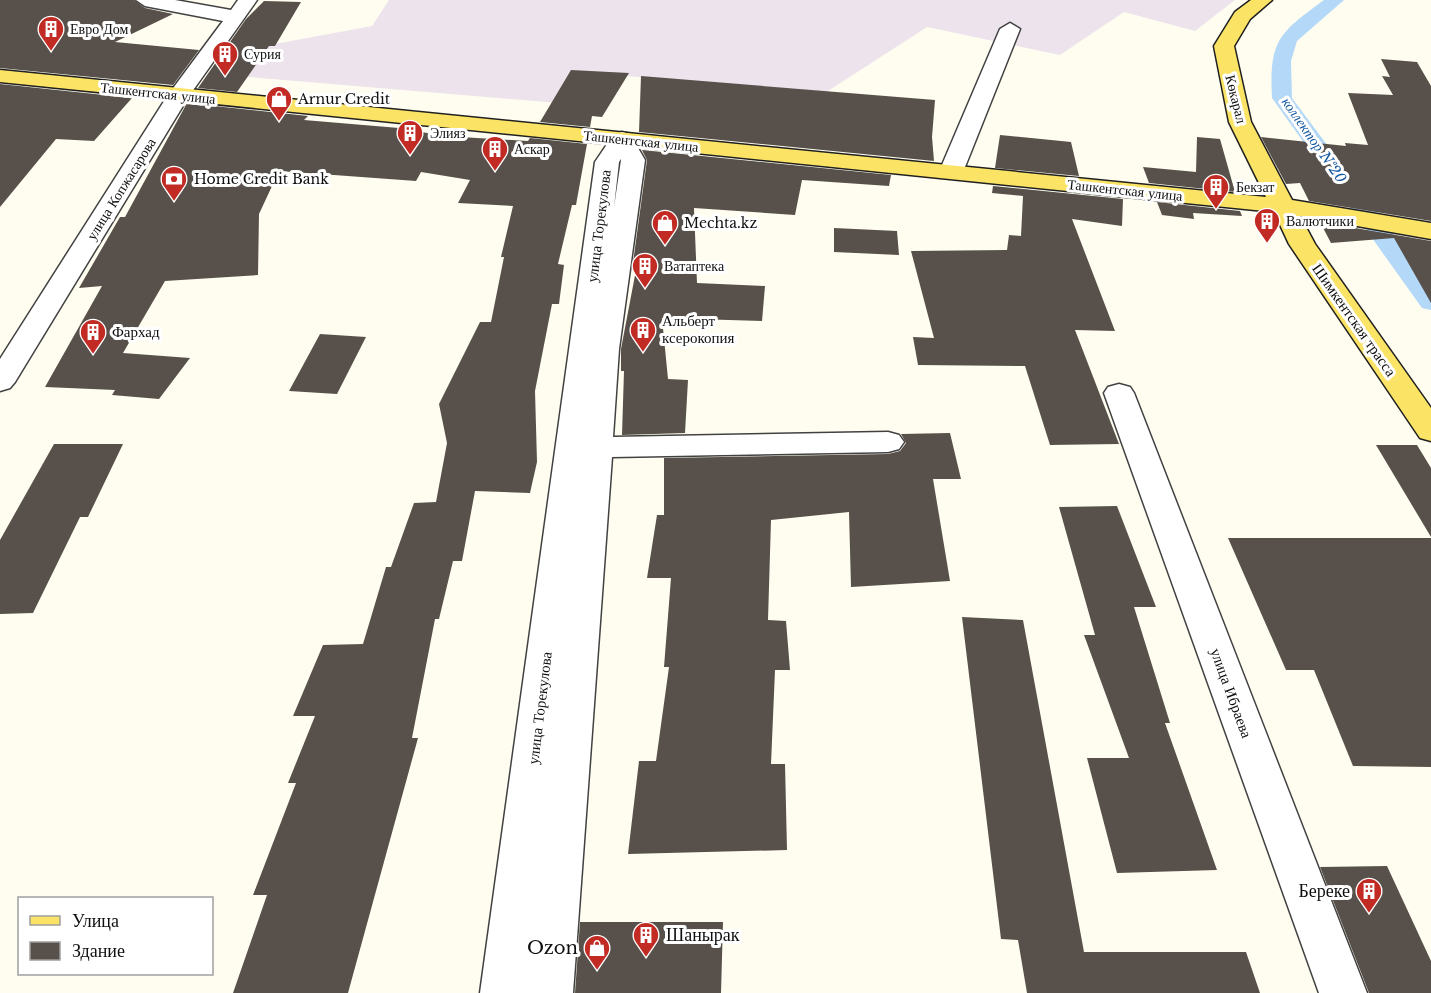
<svg xmlns="http://www.w3.org/2000/svg" width="1431" height="993" viewBox="0 0 1431 993" font-family="'Libre Baskerville',serif">
<style>
.industrial{fill:#ede3ed}
.lines{fill:none;stroke-linecap:round;stroke-linejoin:round}
.canal{fill:#b4d8f7;fill-rule:evenodd}
.building{fill:#58514b}
.minor-casing{stroke:#424242;stroke-width:3}
.major-casing{stroke:#202020;stroke-width:3}
.minor{fill:#fff;fill-rule:evenodd}
.major{fill:#fae365;fill-rule:evenodd}
.labels{text-anchor:middle;stroke-width:6;stroke-linejoin:round;paint-order:stroke}
.far-poi-label{font-size:14px;fill:#0f0f0f;stroke:#fff;text-anchor:start}
.far-street-label{font-size:14px;fill:#0f0f0f;stroke:#fff}
.far-water-label{font-size:14px;font-style:italic;fill:#1559a3;stroke:#fff}
.street-label{font-size:15px;fill:#0f0f0f;stroke:#fff}
.poi-label{font-size:15px;fill:#0f0f0f;stroke:#fff;text-anchor:start}
.near-poi-label{font-size:18px;fill:#0f0f0f;stroke:#fff;text-anchor:end}
</style>
<rect width="100%" height="100%" fill="#fffdf0"/>
<path class="industrial" d="M 389,0 L 1235,0 L 1195,31 L 1124,12 L 1060,55 L 927,27 L 825,93 L 579,72 L 558,103 L 213,74 L 226,53 L 372,26 Z"/>
<g class="lines">
<path class="canal" d="M 1324,0 L 1344,0 L 1297,41 L 1291,61 L 1292,98 L 1431,284 L 1431,310 L 1422,308 L 1272,98 C 1269,40 1279,33 1324,0 Z"/>
</g>
<path class="building" d="M 0,0 L 134,0 L 145,8 L 173,14 L 115,42 L 199,50 L 173,85 L 0,68 Z
M 264,1 L 301,2 L 275,46 L 269,46 L 237,92 L 198,88 L 246,19 Z
M 1381,59 L 1417,62 L 1431,86 L 1431,221 L 1309,201 L 1300,183 L 1286,184 L 1261,137 L 1346,146 L 1345,143 L 1368,145 L 1348,93 L 1393,95 L 1382,76 L 1390,77 Z
M 571,70 L 629,73 L 602,117 L 592,116 L 590,127 L 540,122 Z
M 641,76 L 935,100 L 932,137 L 934,161 L 639,132 Z
M 0,84 L 132,98 L 94,141 L 56,139 L 0,207 Z
M 187,103 L 308,116 L 304,120 L 399,128 L 444,136 L 528,141 L 530,138 L 587,144 L 576,205 L 572,205 L 558,264 L 564,265 L 559,304 L 552,304 L 535,391 L 537,462 L 530,493 L 475,491 L 462,561 L 453,561 L 439,619 L 435,619 L 412,738 L 418,738 L 348,993 L 233,993 L 267,895 L 253,895 L 296,783 L 288,783 L 315,716 L 293,716 L 323,645 L 363,644 L 386,567 L 391,567 L 414,503 L 436,502 L 447,443 L 439,404 L 480,322 L 491,322 L 504,257 L 501,257 L 513,206 L 458,203 L 470,180 L 421,172 L 416,181 L 279,171 L 259,214 L 258,275 L 165,281 L 123,353 L 190,358 L 159,399 L 112,395 L 115,390 L 45,387 L 102,286 L 79,288 L 120,217 L 125,217 Z
M 1000,135 L 1071,142 L 1079,176 L 995,168 Z
M 1197,137 L 1220,139 L 1235,192 L 1149,183 L 1143,167 L 1196,172 Z
M 642,150 L 891,175 L 889,186 L 802,180 L 795,215 L 694,208 L 697,283 L 765,286 L 762,321 L 662,318 L 668,379 L 688,380 L 685,433 L 622,435 L 624,371 L 621,371 L 621,349 L 636,270 L 632,270 L 647,160 Z
M 993,186 L 1123,199 L 1122,226 L 1072,219 L 1115,331 L 1075,330 L 1119,444 L 1050,445 L 1025,366 L 918,365 L 913,337 L 934,338 L 911,251 L 1007,250 L 1009,235 L 1021,236 L 1023,196 L 992,193 Z
M 1157,202 L 1240,211 L 1242,216 L 1193,213 L 1194,219 L 1162,215 Z
M 1320,222 L 1431,241 L 1431,303 L 1394,238 L 1331,243 Z
M 834,228 L 897,231 L 899,255 L 834,252 Z
M 320,334 L 366,337 L 337,394 L 289,391 Z
M 950,433 L 961,479 L 933,479 L 950,581 L 851,587 L 849,512 L 771,520 L 768,620 L 786,621 L 790,670 L 775,670 L 771,764 L 785,764 L 787,850 L 628,854 L 639,761 L 656,761 L 669,667 L 664,667 L 671,578 L 647,578 L 657,515 L 664,515 L 664,458 L 888,454 L 900,451 L 906,443 L 901,434 Z
M 54,444 L 123,444 L 88,517 L 80,517 L 33,613 L 0,614 L 0,540 Z
M 1376,445 L 1417,445 L 1431,468 L 1431,537 Z
M 1117,506 L 1156,607 L 1134,607 L 1170,723 L 1165,723 L 1217,870 L 1117,873 L 1087,758 L 1129,758 L 1084,635 L 1095,635 L 1059,507 Z
M 1228,538 L 1431,538 L 1431,767 L 1353,766 L 1314,670 L 1286,670 Z
M 962,617 L 1023,620 L 1084,952 L 1246,952 L 1260,993 L 1027,993 L 1018,940 L 1001,939 Z
M 1387,866 L 1431,961 L 1431,993 L 1369,993 L 1320,867 Z
M 580,922 L 723,922 L 721,993 L 575,993 Z"/>
<g class="lines">
<g class="minor-casing">
<path id="minor" d="M 136,0 L 175,0 L 231,10 L 238,0 L 257,0 L 189,96 L 15,382 L 10,388 L 0,391 L 0,359 L 168,95 L 223,21 L 145,6 Z
M 1010,23 L 1020,29 L 963,172 L 959,177 L 943,177 L 939,172 L 1000,29 Z
M 622,132 L 630,134 L 645,160 L 619,349 L 613,437 L 888,432 L 899,435 L 904,442 L 899,449 L 888,452 L 612,457 L 573,993 L 480,993 L 595,162 L 614,134 ZM 621,159 L 621,160 L 614,207 L 619,162 Z
M 1119,384 L 1130,387 L 1134,393 L 1367,993 L 1319,993 L 1104,393 L 1108,387 Z"/>
</g>
<g class="major-casing">
<path id="major" d="M 1251,0 L 1272,0 L 1250,19 L 1234,46 L 1251,122 L 1292,200 L 1431,223 L 1431,239 L 1300,216 L 1315,244 L 1431,408 L 1431,441 L 1420,438 L 1289,244 L 1274,212 L 0,82 L 0,70 L 1266,197 L 1229,122 L 1214,46 L 1235,12 Z"/>
</g>
<use href="#minor" class="minor"/>
<use href="#major" class="major"/>
</g>
<defs>
<g id="building-pin" transform="scale(1.35)"><path d="M0 17L-7.5 6A9.5 9.5 0 1 1 7.5 6Z" fill="#c22a24" stroke="#fff"/><path d="M-4-6H4V6H1V3H-1V6H-4ZM-2.5-4.3h1.7v1.8h-1.7ZM.8-4.3h1.7v1.8H.8ZM-2.5-1h1.7V.8h-1.7ZM.8-1h1.7V.8H.8Z" fill="#fff"/></g>
<g id="shop-pin" transform="scale(1.35)"><path d="M0 17L-7.5 6A9.5 9.5 0 1 1 7.5 6Z" fill="#c22a24" stroke="#fff"/><path d="M-5-2.5h2.3a2.7 3.5 0 0 1 5.4 0H5L5.5 6h-11ZM-1.5-2.5h3a1.5 2.3 0 0 0-3 0Z" fill="#fff"/></g>
<g id="bank-pin" transform="scale(1.35)"><path d="M0 17L-7.5 6A9.5 9.5 0 1 1 7.5 6Z" fill="#c22a24" stroke="#fff"/><path d="M-6-4H6V4H-6ZM0-2.3a2.3 2.3 0 1 0 0 4.6a2.3 2.3 0 1 0 0-4.6Z" fill="#fff"/></g>
</defs>
<g fill-rule="evenodd">
<use href="#building-pin" x="51" y="29"/>
<use href="#building-pin" x="225" y="54"/>
<use href="#shop-pin" x="279" y="99"/>
<use href="#building-pin" x="410" y="133"/>
<use href="#building-pin" x="495" y="149"/>
<use href="#bank-pin" x="174" y="179"/>
<use href="#building-pin" x="1216" y="187"/>
<use href="#building-pin" x="1267" y="221"/>
<use href="#shop-pin" x="665" y="223"/>
<use href="#building-pin" x="645" y="266"/>
<use href="#building-pin" x="643" y="330"/>
<use href="#building-pin" x="93" y="332"/>
<use href="#building-pin" x="1369" y="891"/>
<use href="#building-pin" x="646" y="935"/>
<use href="#shop-pin" x="597" y="948"/>
</g>
<g class="labels">
<g class="far-poi-label">
<text x="70" y="34">Евро Дом</text>
<text x="244" y="59">Сурия</text>
<text x="298" y="104">Arnur Credit</text>
<text x="430" y="138">Элияз</text>
<text x="514" y="154">Аскар</text>
<text x="194" y="184">Home Credit Bank</text>
<text x="1236" y="192">Бекзат</text>
<text x="1286" y="226">Валютчики</text>
<text x="684" y="228">Mechta.kz</text>
<text x="664" y="271">Ватаптека</text>
</g>
<g class="far-street-label">
<text transform="translate(158 93) rotate(6)" y="5">Ташкентская улица</text>
<text transform="translate(1236 99) rotate(76)" y="5">Көкарал</text>
<text transform="translate(641 141) rotate(6)" y="5">Ташкентская улица</text>
<text transform="translate(121 189) rotate(-58)" y="5">улица Копжасарова</text>
<text transform="translate(1125 190) rotate(6)" y="5">Ташкентская улица</text>
</g>
<g class="far-water-label">
<text transform="translate(1314 140) rotate(55)" y="5">коллектор №20</text>
</g>
<g class="street-label">
<text transform="translate(599 226) rotate(-83)" y="5">улица Торекулова</text>
<text transform="translate(1354 320) rotate(55)" y="5">Шимкентская трасса</text>
<text transform="translate(1231 693) rotate(70)" y="5">улица Ибраева</text>
<text transform="translate(540 708) rotate(-83)" y="5">улица Торекулова</text>
</g>
<g class="poi-label">
<text x="662" y="326">Альберт<tspan x="662" dy="17">ксерокопия</tspan></text>
<text x="112" y="337">Фархад</text>
</g>
<g class="near-poi-label">
<text x="1350" y="897">Береке</text>
<text x="666" y="941" text-anchor="start">Шанырак</text>
<text x="578" y="954">Ozon</text>
</g>
</g>
<rect x="18" y="897" width="195" height="78" fill="#ffffff" stroke="#9f9f9f" stroke-width="1.5"/>
<rect x="30" y="916" width="30" height="9" fill="#fae365" stroke="#9f9f9f" stroke-width="1.5"/>
<text x="72" y="927" font-size="18" fill="#0f0f0f">Улица</text>
<rect x="30" y="942" width="30" height="18" fill="#58514b" stroke="#9f9f9f" stroke-width="1.5"/>
<text x="72" y="957" font-size="18" fill="#0f0f0f">Здание</text>
</svg>
